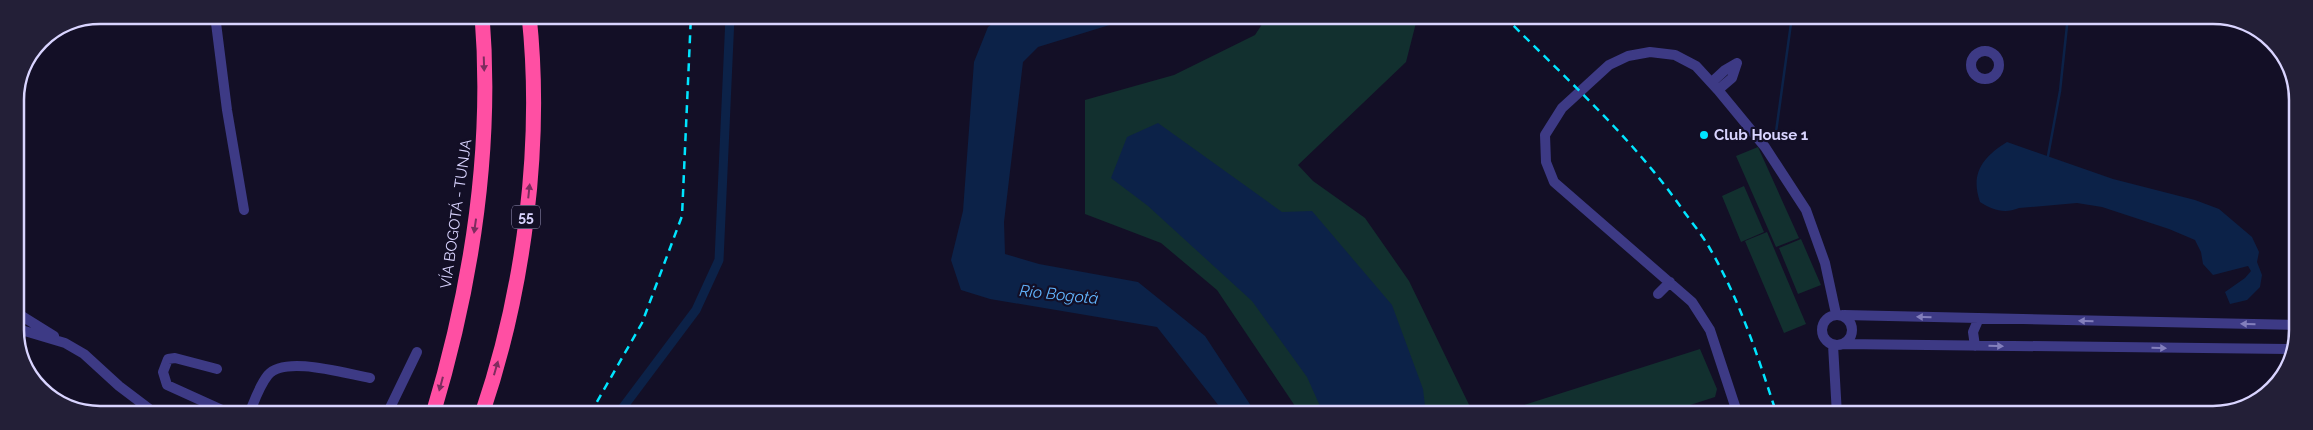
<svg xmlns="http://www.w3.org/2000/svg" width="2313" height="430" viewBox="0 0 2313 430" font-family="Raleway,sans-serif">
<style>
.green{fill:#12302f}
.water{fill:#0c2248}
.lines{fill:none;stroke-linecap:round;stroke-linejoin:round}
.stream{stroke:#0c2248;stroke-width:2.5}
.canal{stroke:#0c2248;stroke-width:9}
.street{stroke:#3d3a85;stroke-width:10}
.highway{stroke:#ff4fa3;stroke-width:15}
.rail{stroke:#00e5ff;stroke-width:2.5;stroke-dasharray:8 6;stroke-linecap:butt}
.oneway{fill:#7d2c5e}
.oneway2{fill:#837fbc}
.poi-dot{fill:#00e5ff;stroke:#130f26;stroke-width:2}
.labels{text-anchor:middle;stroke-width:4.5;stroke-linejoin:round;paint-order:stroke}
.shield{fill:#130f26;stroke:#9e99be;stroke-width:1}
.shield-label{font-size:14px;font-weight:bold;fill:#d9d4ff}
.poi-label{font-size:15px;font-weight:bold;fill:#d9d4ff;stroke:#130f26;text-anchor:start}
.street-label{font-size:15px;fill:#d9d4ff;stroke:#130f26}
.water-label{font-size:16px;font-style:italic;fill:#62b6ff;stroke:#130f26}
.rim{fill:none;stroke:#d9d4ff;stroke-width:2.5}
</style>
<rect width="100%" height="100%" fill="#130f26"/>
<path class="green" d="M 1268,15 L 1418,15 L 1406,62 L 1298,165 L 1313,181 L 1365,218 L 1409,281 L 1474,415 L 1301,415 L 1217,290 L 1161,243 L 1085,214 L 1085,100 L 1174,75 L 1255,35 Z
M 1758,147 L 1799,238 L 1776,247 L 1736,156 Z
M 1744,186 L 1764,232 L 1741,242 L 1722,196 Z
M 1767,232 L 1806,324 L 1784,333 L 1745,241 Z
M 1801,239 L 1821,285 L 1798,294 L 1779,248 Z
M 1700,349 L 1717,389 L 1715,397 L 1659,415 L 1493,415 Z"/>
<path class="water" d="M 1004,15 L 1142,15 L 1038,47 L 1023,62 L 1004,222 L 1005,254 L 1039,264 L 1138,282 L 1205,336 L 1257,415 L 1221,415 L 1219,406 L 1157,327 L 990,299 L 961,290 L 951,260 L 963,211 L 974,62 L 988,27 Z
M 1158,123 L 1282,212 L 1312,211 L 1392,305 L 1423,389 L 1426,415 L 1324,415 L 1307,377 L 1252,301 L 1148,206 L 1111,178 L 1127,137 Z
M 2007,142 L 2113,179 L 2195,200 L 2219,209 L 2252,237 L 2259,252 L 2257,262 L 2262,275 L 2260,287 L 2247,300 L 2230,304 L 2225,292 L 2245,278 L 2251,271 L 2248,266 L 2213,275 L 2203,264 L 2201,252 L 2195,240 L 2169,229 L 2102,207 L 2077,203 L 2019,208 C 2004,214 1993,210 1980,202 C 1970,173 1983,157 2007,142 Z"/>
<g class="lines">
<path class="stream" d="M 1776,132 L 1792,16
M 2048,156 L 2060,91 L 2068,16"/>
<path class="canal" d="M 618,414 L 696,310 L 719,260 L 730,17 L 732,15"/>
<path class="street" d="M 215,15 L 227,110 L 244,210
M1971 65a14 14 0 1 1 28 0a14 14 0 1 1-28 0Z
M 1712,82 L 1725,70 L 1737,63
M 1718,90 L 1732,78 L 1737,63
M 1658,294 L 1670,282
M 17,313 L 54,336
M1822 330a15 15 0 1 1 30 0a15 15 0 1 1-30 0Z
M 1844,315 L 2297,325
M 18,329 L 65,343 L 84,354 L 119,386 L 156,414
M 1842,344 L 2293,349
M 1833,345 L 1837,415
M 1975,346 L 1973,332 L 1979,318
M 217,369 L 175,358 L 168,359 L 163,372 L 167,385 L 231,414
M 249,414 C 254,402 259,386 268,375 C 285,355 346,374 370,378
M 387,414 L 417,352
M 1738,415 L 1710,330 L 1692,302 L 1554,182 L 1546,162 L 1545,135 L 1562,108 L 1609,65 L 1628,56 L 1650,52 L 1675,55 L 1696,66 L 1718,90 L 1765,147 L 1806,210 L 1825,263 L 1836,314"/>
<path class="highway" d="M 433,414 C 472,284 493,151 482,15
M 482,414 C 524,291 543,145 529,15"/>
<path class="rail" d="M 1504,16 C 1566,79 1634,139 1685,213 C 1693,224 1702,235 1709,247 C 1740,300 1758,357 1777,415
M 590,414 L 642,323 L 682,216 L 691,15"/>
</g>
<defs><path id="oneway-solid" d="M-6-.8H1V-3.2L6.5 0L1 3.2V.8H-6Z" transform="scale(1.25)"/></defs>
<g class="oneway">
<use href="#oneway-solid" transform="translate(484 64) rotate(88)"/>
<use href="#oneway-solid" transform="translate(529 191) rotate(-84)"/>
<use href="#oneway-solid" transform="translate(475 226) rotate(98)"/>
<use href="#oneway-solid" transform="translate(496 368) rotate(-74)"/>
<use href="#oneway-solid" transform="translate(441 384) rotate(105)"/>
</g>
<g class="oneway2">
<use href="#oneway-solid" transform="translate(1924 317) rotate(-179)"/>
<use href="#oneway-solid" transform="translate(2086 321) rotate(-179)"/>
<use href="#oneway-solid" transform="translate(2248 324) rotate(-179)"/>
<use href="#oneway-solid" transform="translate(1996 346) rotate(1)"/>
<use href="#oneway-solid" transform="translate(2159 348) rotate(1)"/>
</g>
<circle class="poi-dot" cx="1704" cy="135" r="5"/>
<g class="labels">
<rect class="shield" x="512" y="205.5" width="28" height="23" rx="4"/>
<g class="shield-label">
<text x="526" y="222">55</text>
</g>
<g class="poi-label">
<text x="1714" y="140">Club House 1</text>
</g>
<g class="street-label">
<text transform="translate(456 214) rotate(-82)" y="5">VÍA BOGOTÁ - TUNJA</text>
</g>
<g class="water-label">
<text transform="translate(1059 294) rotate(6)" y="6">Río Bogotá</text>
</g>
</g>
<path d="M0 0H2313V430H0ZM100 24H2213A76 76 0 0 1 2289 100V330A76 76 0 0 1 2213 406H100A76 76 0 0 1 24 330V100A76 76 0 0 1 100 24Z" fill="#231f37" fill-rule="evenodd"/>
<path class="rim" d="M100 24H2213A76 76 0 0 1 2289 100V330A76 76 0 0 1 2213 406H100A76 76 0 0 1 24 330V100A76 76 0 0 1 100 24Z"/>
</svg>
